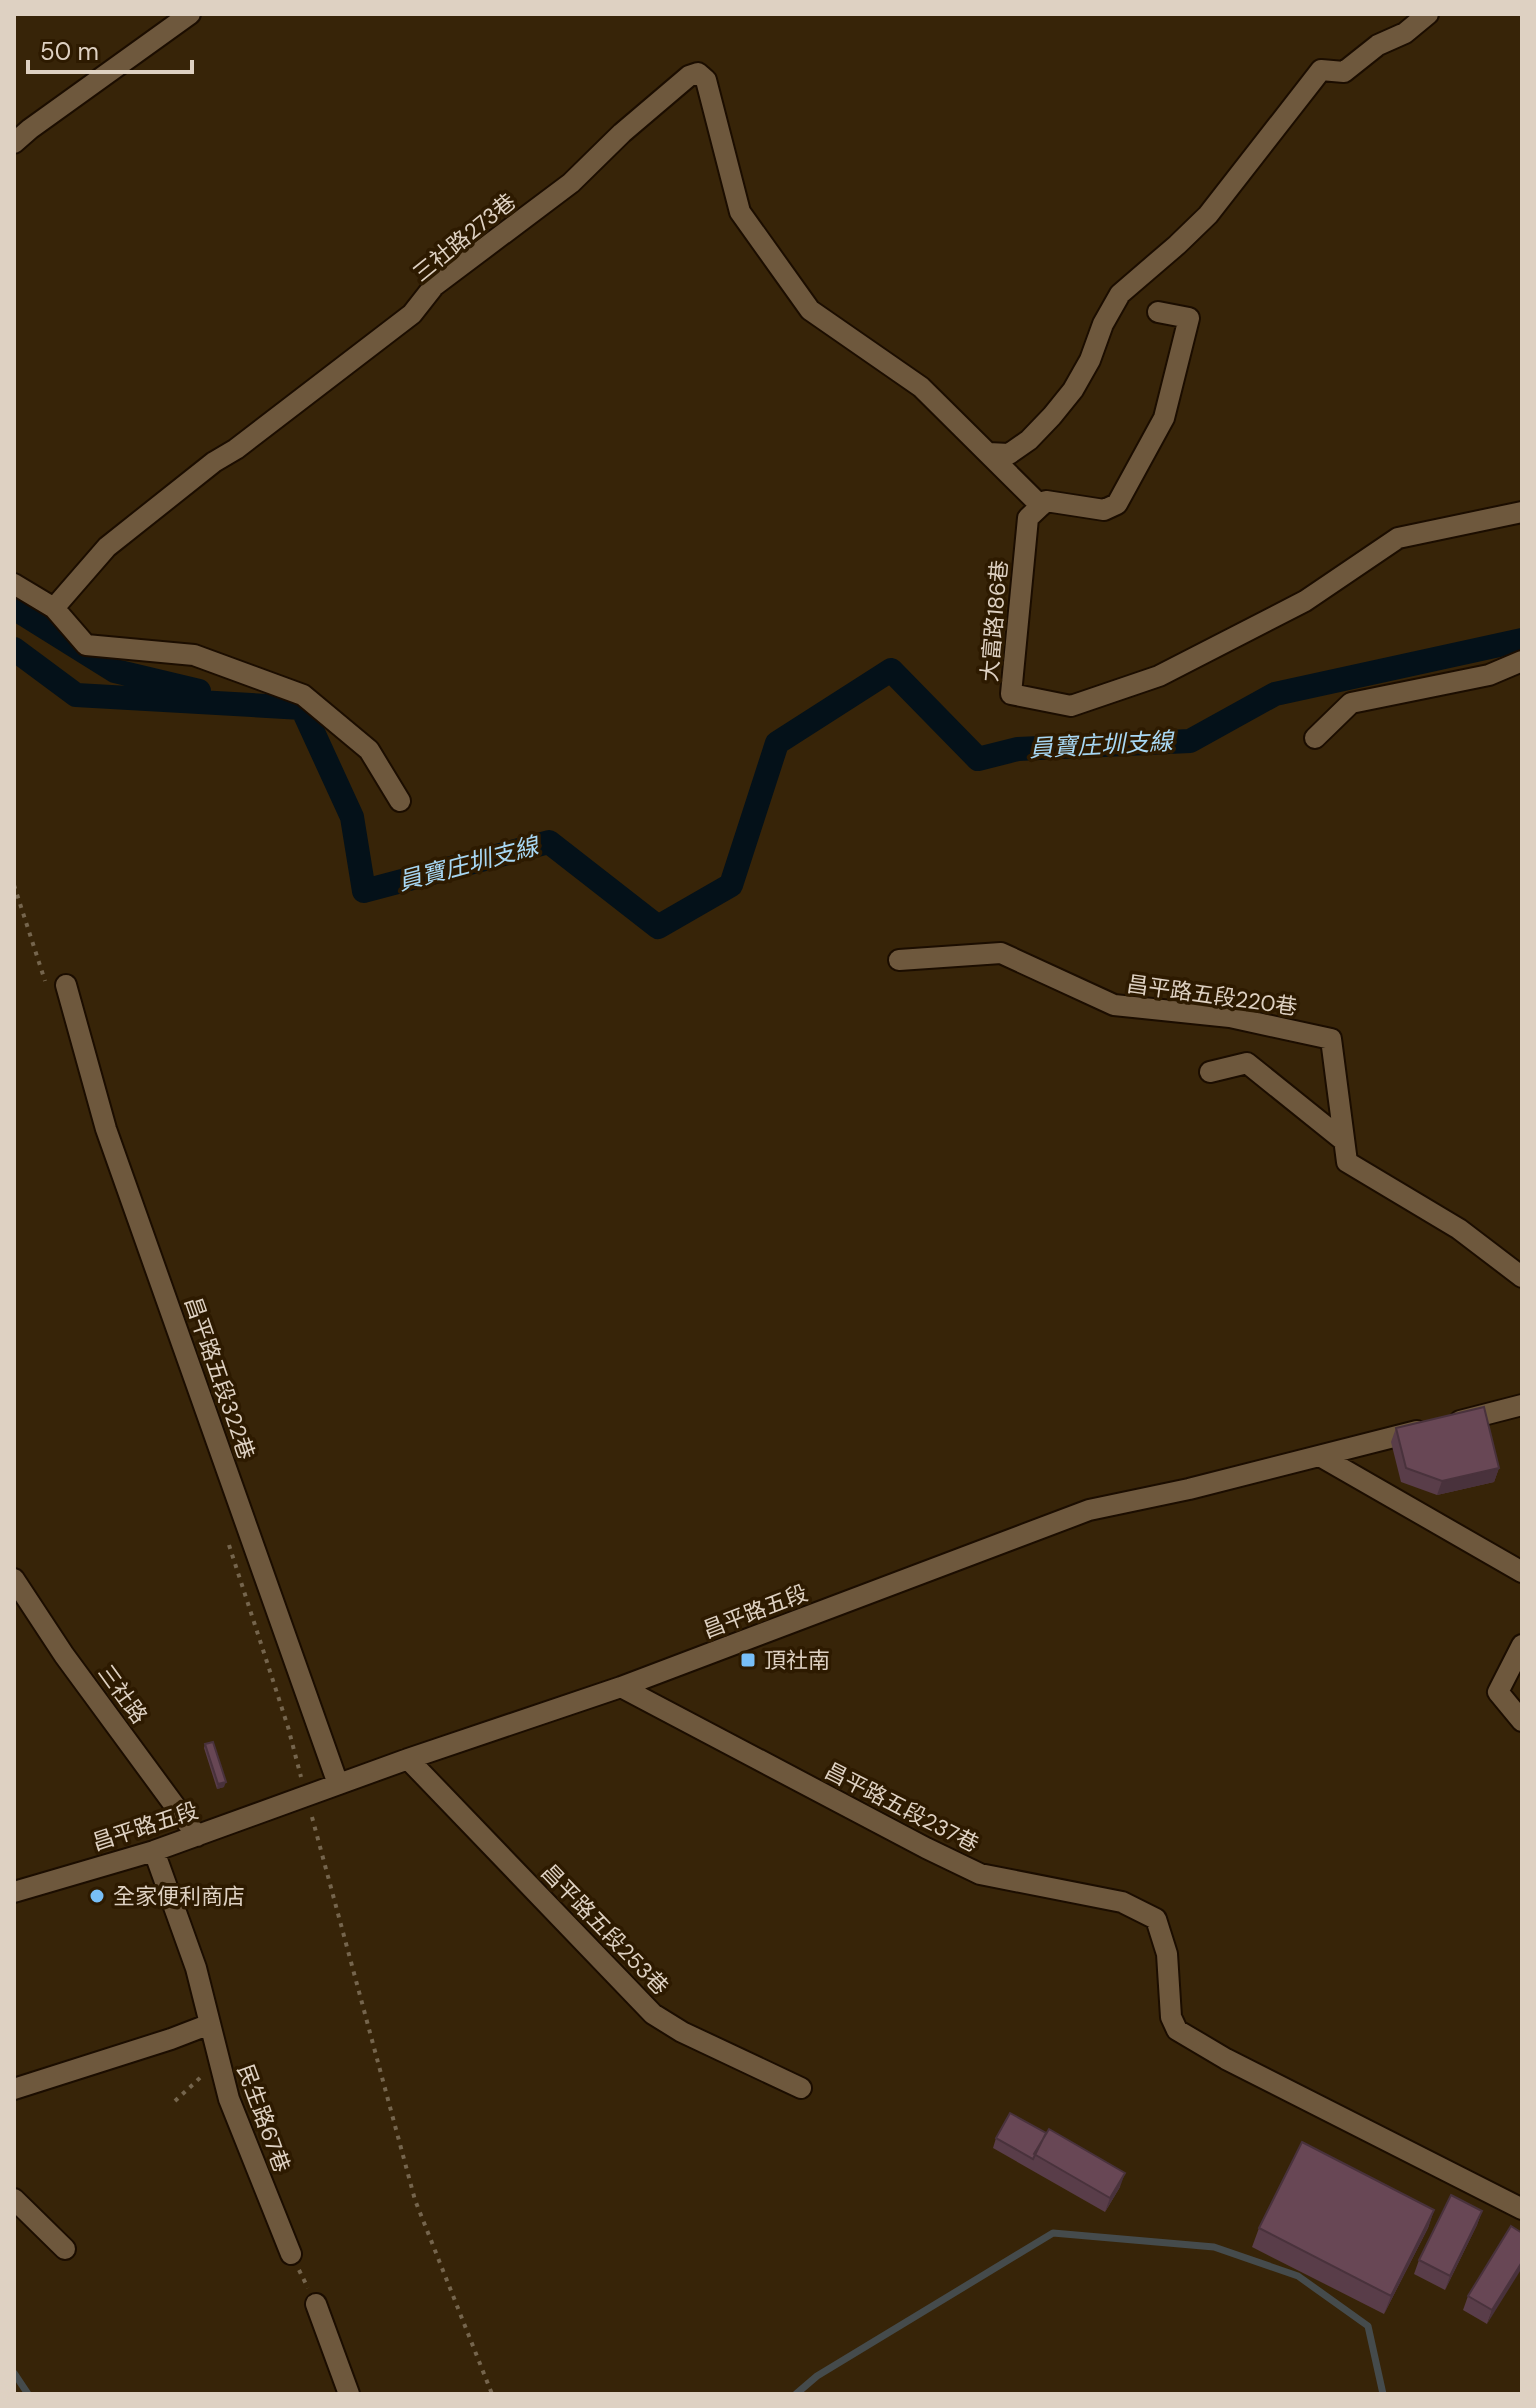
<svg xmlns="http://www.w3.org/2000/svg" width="1536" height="2408" viewBox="0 0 1536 2408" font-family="'DM Sans','Noto Sans TC',sans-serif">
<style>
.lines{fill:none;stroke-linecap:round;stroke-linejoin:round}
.stream{stroke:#454b4c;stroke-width:7}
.canal{stroke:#041119;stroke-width:24}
.minor-casing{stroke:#1b0d00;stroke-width:24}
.path{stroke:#75654d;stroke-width:4;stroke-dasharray:4 6;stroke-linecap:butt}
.minor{stroke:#6e583d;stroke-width:20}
.wall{fill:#593d49}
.shaded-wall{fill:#49323c}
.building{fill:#684755;stroke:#49323c;stroke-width:2}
.poi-dot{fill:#78bff7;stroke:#2d1a00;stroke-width:3}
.labels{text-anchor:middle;stroke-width:7;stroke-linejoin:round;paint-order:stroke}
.street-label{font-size:22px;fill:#ded1c2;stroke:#2d1a00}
.poi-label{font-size:22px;fill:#ded1c2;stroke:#2d1a00;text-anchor:start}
.water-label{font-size:24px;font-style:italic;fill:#a8d8f4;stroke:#2d1a00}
</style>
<rect width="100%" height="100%" fill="#372408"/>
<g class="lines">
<path class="stream" d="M 14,2373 L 28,2394
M 796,2394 L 817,2376 L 1053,2233 L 1214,2247 L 1298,2276 L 1368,2326 L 1383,2394"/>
<path class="canal" d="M 14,608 L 115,671 L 199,691
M 14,649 L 76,695 L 302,708 L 352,817 L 364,891 L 549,842 L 658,927 L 731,885 L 777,743 L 891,670 L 978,759 L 1018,749 L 1190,741 L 1275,694 L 1522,640"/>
<g class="minor-casing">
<path id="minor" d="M 14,143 L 30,129 L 190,14
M 1158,312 L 1189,318 L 1164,418 L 1117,504 L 1104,510 L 1046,501 L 1028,518 L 1011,694 L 1071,706 L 1159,676 L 1305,601 L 1398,538 L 1522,512
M 988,453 L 1009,454 L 1029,440 L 1052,416 L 1073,390 L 1090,360 L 1103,324 L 1120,294 L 1177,245 L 1208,215 L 1321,70 L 1344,72 L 1378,45 L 1405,33 L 1428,14
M 14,584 L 54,608 L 86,645 L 194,655 L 303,695 L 369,750 L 400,801
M 54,608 L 107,547 L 214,462 L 236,449 L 412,314 L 434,286 L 571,183 L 622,133 L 689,76 L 698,73 L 706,80 L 740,212 L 810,310 L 921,387 L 1041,506
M 1315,738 L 1351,703 L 1489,675 L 1522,661
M 899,960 L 1001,953 L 1114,1005 L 1230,1017 L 1331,1039 L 1347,1162 L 1459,1229 L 1522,1277
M 66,985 L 106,1129 L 338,1784
M 1210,1072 L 1247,1063 L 1344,1141
M 1460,1421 L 1522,1405
M 1320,1456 L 1522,1572
M 14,1579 L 64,1655 L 197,1836
M 1522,1645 L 1498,1692 L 1522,1721
M 621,1687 L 926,1848 L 980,1874 L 1122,1902 L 1156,1919 L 1167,1954 L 1171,2017 L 1177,2030 L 1226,2059 L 1522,2209
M 408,1759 L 653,2014 L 682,2032 L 801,2088
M 154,1851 L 196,1968 L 229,2099 L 291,2254
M 14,1892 L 154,1851 L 408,1759 L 621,1687 L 1089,1510 L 1189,1489 L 1417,1431
M 14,2089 L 171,2039 L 210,2024
M 14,2199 L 65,2249
M 316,2304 L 349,2394"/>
</g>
<path class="path" d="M 14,885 L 45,981
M 229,1545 L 288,1727 L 301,1777
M 312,1817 L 415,2200 L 492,2394
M 175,2101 L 202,2076
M 299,2270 L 308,2288"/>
<use href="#minor" class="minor"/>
</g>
<path class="wall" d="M 1396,1428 L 1499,1468 L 1494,1482 L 1437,1495 L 1401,1482 L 1391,1442 Z
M 205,1744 L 224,1787 L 217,1789 L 204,1748 Z
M 996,2138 L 1120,2187 L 1105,2212 L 993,2148 Z
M 1434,2210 L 1428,2228 L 1384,2314 L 1252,2247 L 1259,2228 Z
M 1482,2211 L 1477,2225 L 1445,2290 L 1414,2274 L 1419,2260 Z
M 1522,2233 L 1487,2324 L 1463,2310 L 1468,2296 Z"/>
<path class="shaded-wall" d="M 1499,1468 L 1494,1482 L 1437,1495 L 1442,1481 Z
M 226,1782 L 224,1787 L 217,1789 L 218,1784 Z
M 1125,2173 L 1120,2187 L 1105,2212 L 1110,2198 Z
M 1434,2210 L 1428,2228 L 1384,2314 L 1391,2296 Z
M 1482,2211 L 1477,2225 L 1445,2290 L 1450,2276 Z
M 1522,2262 L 1522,2268 L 1487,2324 L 1492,2310 Z"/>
<path class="building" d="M 1484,1407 L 1499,1468 L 1442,1481 L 1406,1468 L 1396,1428 Z
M 213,1742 L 226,1782 L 218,1784 L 205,1744 Z
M 1010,2113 L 1046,2133 L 1033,2159 L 996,2138 Z
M 1049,2129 L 1125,2173 L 1110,2198 L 1034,2154 Z
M 1302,2142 L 1434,2210 L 1391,2296 L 1259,2228 Z
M 1451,2195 L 1482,2211 L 1450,2276 L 1419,2260 Z
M 1511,2226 L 1522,2233 L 1522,2262 L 1492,2310 L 1468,2296 Z"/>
<g class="poi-dot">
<rect x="740" y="1652" width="16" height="16" rx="4"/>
<circle cx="97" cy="1896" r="8"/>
</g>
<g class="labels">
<g class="street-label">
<text transform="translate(464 237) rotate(-39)" y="8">三社路273巷</text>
<text transform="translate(994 621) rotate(-85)" y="8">大富路186巷</text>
<text transform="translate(1212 995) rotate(8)" y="8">昌平路五段220巷</text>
<text transform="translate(220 1378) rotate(71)" y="8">昌平路五段322巷</text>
<text transform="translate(755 1611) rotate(-21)" y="8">昌平路五段</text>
<text transform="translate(123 1694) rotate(54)" y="8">三社路</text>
<text transform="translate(902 1807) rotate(27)" y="8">昌平路五段237巷</text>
<text transform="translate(145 1826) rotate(-18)" y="8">昌平路五段</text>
<text transform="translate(605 1929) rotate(46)" y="8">昌平路五段253巷</text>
<text transform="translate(264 2118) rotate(70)" y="8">民生路67巷</text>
</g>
<g class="poi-label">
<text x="764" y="1668">頂社南</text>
<text x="113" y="1904">全家便利商店</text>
</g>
<g class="water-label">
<text transform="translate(1101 745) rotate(-3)" y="8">員寶庄圳支線</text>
<text transform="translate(468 864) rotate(-15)" y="8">員寶庄圳支線</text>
</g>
</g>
<rect width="1536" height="2408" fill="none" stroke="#ded1c2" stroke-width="32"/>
<path d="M28 60v12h164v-12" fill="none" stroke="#ded1c2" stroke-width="4"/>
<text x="40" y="60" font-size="24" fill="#ded1c2" stroke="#2d1a00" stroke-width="6" paint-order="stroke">50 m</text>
</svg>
